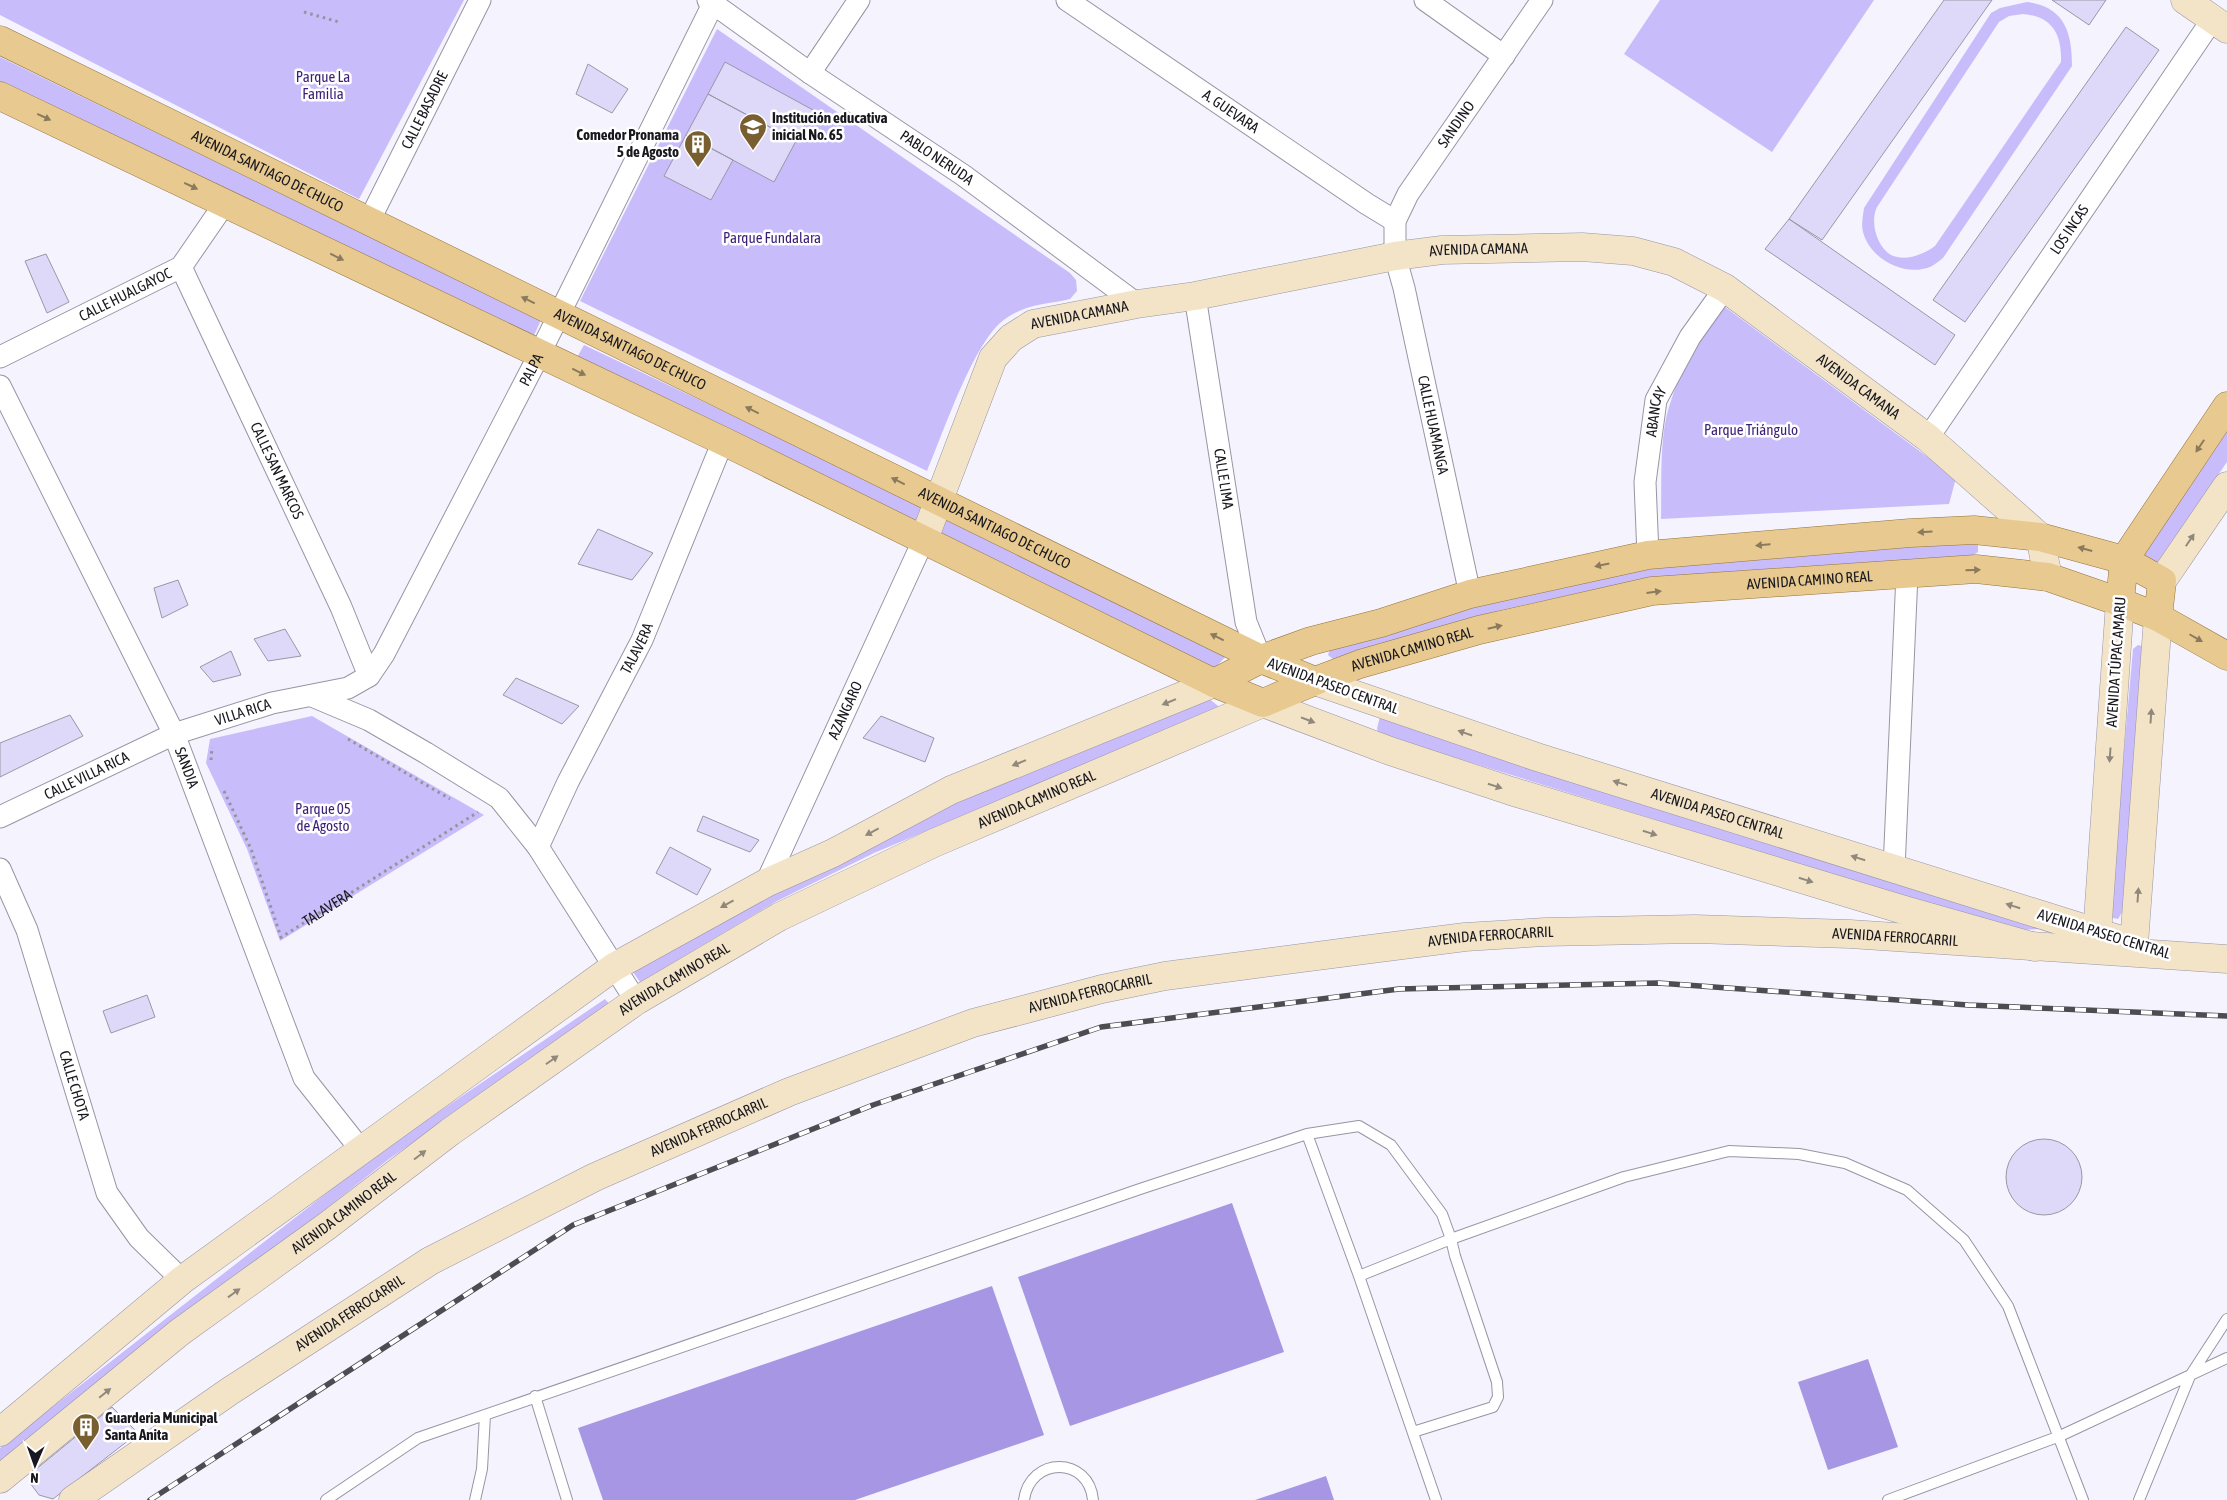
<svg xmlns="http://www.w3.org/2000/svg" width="2227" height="1500" viewBox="0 0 2227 1500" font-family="'Asap Condensed',sans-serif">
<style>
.green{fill:#c8bcfb;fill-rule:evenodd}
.water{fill:#a696e3}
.building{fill:#ded9f9;stroke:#9997a6}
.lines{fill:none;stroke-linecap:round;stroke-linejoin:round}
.lane-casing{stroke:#9795a4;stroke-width:12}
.street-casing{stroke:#9795a4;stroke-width:23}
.secondary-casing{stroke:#9795a4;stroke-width:29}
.primary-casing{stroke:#957439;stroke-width:29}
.path{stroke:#95939b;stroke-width:3;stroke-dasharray:2.5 4;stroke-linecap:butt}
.lane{stroke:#fff;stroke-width:10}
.street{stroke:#fff;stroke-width:21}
.secondary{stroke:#f3e4c8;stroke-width:28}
.primary{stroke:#e8ca91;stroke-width:28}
.rail-casing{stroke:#4d4c53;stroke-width:5.5}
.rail{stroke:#fff;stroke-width:4;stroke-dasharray:11;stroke-linecap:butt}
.oneway{fill:#8b7a5d}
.oneway2{fill:#91887c}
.labels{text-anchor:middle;stroke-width:5;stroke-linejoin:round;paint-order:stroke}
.park-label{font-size:15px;fill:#3c1e76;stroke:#fff}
.street-label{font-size:15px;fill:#19181e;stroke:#fff}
.poi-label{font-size:15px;font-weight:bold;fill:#19181e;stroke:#fff;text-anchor:start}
</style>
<rect width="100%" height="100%" fill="#f5f3fd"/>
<path class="green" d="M 0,0 L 464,0 L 359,199 L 0,15 Z
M 1660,0 L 1874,0 L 1772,152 L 1624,54 Z
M 2027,2 C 2065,7 2072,33 2072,66 L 1943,258 C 1939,261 1934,265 1930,267 C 1904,277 1870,259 1863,232 C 1861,225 1863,216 1864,208 L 1991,13 L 2000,8 ZM 2023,14 C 2052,16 2062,34 2061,62 L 1935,246 C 1924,254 1906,262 1891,255 C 1876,246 1870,221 1877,207 L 1999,22 L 2009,16 Z
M 717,29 L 1070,273 L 1076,280 L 1077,291 L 1070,299 C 1045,305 1028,303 1005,319 C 974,340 943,434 927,471 L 580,301 Z
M 0,57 L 541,320 L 531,342 L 0,84 Z
M 1721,304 L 1956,478 L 1949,504 L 1661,519 C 1662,485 1659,439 1669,407 C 1680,369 1700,337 1721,304 Z
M 584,345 L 1230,652 L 1213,670 L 575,361 Z
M 2227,419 L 2227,462 L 2157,563 L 2147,565 L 2138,548 Z
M 1973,540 L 1978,544 L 1978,552 L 1972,556 L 1658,580 L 1588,591 L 1501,610 L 1334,660 L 1328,655 L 1330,649 L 1512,596 L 1661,564 Z
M 2138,645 L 2145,647 L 2124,909 L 2118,919 L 2113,918 L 2110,911 L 2133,649 Z
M 1207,697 L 1223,710 L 993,803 L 874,853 L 777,901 L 640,982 L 633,972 L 857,844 Z
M 312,716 L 484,815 L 280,941 L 247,849 L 206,763 L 210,739 Z
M 1380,716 L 2040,922 L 2039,929 L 2025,930 L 1873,887 L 1379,734 L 1377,729 Z
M 605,999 L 612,1007 L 389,1159 L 0,1466 L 0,1448 L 378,1153 Z"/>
<path class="water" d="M 1232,1203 L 1284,1352 L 1070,1426 L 1018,1277 Z
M 992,1286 L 1044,1435 L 855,1500 L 603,1500 L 578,1428 Z
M 1868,1359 L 1898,1447 L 1828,1470 L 1798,1382 Z
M 1326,1476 L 1334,1500 L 1255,1500 Z"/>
<path class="building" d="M 1944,0 L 1992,0 L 1822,240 L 1789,219 Z
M 2052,0 L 2106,0 L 2089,25 Z
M 2126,27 L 2159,50 L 1965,322 L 1933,300 Z
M 725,62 L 813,110 L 796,141 L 708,94 Z
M 588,64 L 628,89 L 612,113 L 576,94 Z
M 708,94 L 796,141 L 774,182 L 686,135 Z
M 686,135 L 733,160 L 711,200 L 664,176 Z
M 1789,219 L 1955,335 L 1935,365 L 1765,249 Z
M 46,254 L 69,302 L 47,313 L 25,261 Z
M 598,529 L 653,553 L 632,580 L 578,564 Z
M 178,580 L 188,605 L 162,618 L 154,588 Z
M 285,629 L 301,656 L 268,661 L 254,639 Z
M 231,651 L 241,675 L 213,682 L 200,667 Z
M 516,678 L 579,706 L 562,724 L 503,695 Z
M 70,715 L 83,736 L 0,777 L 0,743 Z
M 881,716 L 934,738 L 925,762 L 863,738 Z
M 703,816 L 759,840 L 750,852 L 697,831 Z
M 670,847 L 711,869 L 697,895 L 656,873 Z
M 147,995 L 155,1017 L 111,1033 L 103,1011 Z
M2006 1177a38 38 0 1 1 76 0a38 38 0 1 1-76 0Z
M 112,1407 L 138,1433 L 53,1499 L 39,1495 L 30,1483 L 35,1470 Z"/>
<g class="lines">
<g class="lane-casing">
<path id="lane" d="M 1307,1134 L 1359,1276 L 1436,1500
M 1359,1276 L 1451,1239 L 1455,1256 L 1497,1382 L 1498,1397 L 1493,1407 L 1413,1432
M 535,1396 L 567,1500
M 326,1500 L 418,1438 L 1140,1189 L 1307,1134 L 1359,1126 L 1391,1145 L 1442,1214 L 1451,1239 L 1624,1177 L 1729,1151 L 1799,1154 L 1845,1163 L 1907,1190 L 1964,1240 L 2008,1306 L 2083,1500
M 475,1500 L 482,1469 L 485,1415
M 1024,1500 C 1030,1456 1089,1456 1093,1500
M 1888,1500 L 2060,1436 L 2227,1358
M 2139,1500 L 2190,1376 L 2227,1319"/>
</g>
<g class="street-casing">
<g id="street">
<path id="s2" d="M 708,0 L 810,73 L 963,175 L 1137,304"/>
<path id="s3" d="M 1067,0 L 1367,204 L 1395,221"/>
<path d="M 1425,0 L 1504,56"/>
<path d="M 810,73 L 859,0"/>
<path id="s4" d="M 369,221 L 480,0"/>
<path id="s5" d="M 181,267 L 341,607 L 369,676"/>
<path id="s6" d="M 1195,296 L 1246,622 L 1261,659"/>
<path id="s7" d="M 0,357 L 181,267 L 225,203"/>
<path id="s8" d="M 0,386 L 174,734 L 304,1078 L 361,1150"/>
<path id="s9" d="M 1928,438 L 2212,20"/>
<path id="s10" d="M 1648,555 L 1645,482 L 1656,400 L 1690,337 L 1725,288"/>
<path id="s11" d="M 1470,594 L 1404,288 L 1395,256 L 1395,221 L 1408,194 L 1542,0"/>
<path d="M 312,696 L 369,720 L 426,753 L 499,798 L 538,847 L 636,1001"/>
<path id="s12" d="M 0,817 L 174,734 L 272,703 L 348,688 L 369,676 L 384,654 L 540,353 L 713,4"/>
<path id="s13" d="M 538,847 L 568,782 L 642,640 L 723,441"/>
<path id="s14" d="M 0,869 L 27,930 L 107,1193 L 139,1238 L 182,1280"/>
<path d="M 1894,869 L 1907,574"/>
<path id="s15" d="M 766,883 L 924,539"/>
</g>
</g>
<g class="secondary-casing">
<g id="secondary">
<path d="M 2185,0 L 2227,29"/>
<path id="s16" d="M 924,539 L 993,358 L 1011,338 L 1033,324 L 1137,304 L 1195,296 L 1395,256 L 1442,250 L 1582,247 L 1633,251 L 1674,262 L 1725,288 L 1928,438 L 2040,537 L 2048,577"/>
<path d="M 2162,581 L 2227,486"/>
<path id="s17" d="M 1315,681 L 1537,757 L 2128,942"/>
<path d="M 2134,944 L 2158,617"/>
<path d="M 2096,949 L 2120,602"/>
<path d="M 0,1432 L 182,1280 L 614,967 L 766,883 L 833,853 L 951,790 L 1214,683"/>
<path id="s18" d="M 0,1479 L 180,1332 L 327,1226 L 450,1132 L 636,1001 L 779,917 L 934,843 L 1263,703 L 1390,751 L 1511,791 L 1904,910 L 2035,947"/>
<path id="s19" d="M 73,1500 L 230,1391 L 430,1261 L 595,1177 L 789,1092 L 973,1023 L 1102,989 L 1165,976 L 1363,950 L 1465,937 L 1545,932 L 1695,929 L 1850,934 L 2227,959"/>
</g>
</g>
<g class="primary-casing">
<g id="primary">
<path id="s20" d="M 0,40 L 1261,659 L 1315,681"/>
<path id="s21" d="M 0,96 L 723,441 L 1214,683 L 1263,703 L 1315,681 L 1360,664 L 1479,630 L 1652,591 L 1976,569 L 2048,577 L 2120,602 L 2158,617 L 2227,656"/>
<path d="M 2120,602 L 2124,560 L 2227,406"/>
<path d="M 1214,683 L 1261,659 L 1311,641 L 1381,623 L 1470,594 L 1648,555 L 1910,533 L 1974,530 L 2040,537 L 2124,560 L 2162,581 L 2158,617"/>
</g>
</g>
<g class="path">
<path d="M 304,12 L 339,22"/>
<path d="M 348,739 L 450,799"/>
<path d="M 211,760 L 212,747"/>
<path d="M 224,791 L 251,849 L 281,937"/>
<path id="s1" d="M 280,938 L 478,812"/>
</g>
<use href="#lane" class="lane"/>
<use href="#street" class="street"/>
<use href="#secondary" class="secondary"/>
<use href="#primary" class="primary"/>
<g class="rail-casing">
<path id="rail" d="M 150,1500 L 573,1225 L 873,1105 L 1101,1027 L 1399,989 L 1658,983 L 1968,1005 L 2227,1016"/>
</g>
<use href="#rail" class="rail"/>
</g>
<defs><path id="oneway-solid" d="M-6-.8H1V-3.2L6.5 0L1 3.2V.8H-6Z" transform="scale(1.25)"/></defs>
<g class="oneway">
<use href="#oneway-solid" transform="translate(44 117) rotate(25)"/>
<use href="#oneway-solid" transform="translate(191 186) rotate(25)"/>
<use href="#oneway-solid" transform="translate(337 257) rotate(26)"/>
<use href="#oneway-solid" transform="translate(528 300) rotate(-154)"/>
<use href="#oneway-solid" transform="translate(579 372) rotate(26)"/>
<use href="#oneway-solid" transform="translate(752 410) rotate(-154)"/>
<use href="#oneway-solid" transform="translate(2200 446) rotate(124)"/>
<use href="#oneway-solid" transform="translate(898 481) rotate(-154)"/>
<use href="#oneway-solid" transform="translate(1925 532) rotate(177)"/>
<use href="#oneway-solid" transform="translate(1763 545) rotate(175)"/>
<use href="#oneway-solid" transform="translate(2085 549) rotate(-165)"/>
<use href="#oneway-solid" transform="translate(1602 565) rotate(168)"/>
<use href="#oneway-solid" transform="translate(1973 570) rotate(-1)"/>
<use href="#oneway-solid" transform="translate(1654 592) rotate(-7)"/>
<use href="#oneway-solid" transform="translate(1495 627) rotate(-13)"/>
<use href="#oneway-solid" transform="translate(1217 637) rotate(-154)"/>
<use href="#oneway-solid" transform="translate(2196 638) rotate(30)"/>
</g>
<g class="oneway2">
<use href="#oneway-solid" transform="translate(2190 540) rotate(-56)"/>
<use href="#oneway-solid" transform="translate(1169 702) rotate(158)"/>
<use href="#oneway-solid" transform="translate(2151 716) rotate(-86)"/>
<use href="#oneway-solid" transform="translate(1308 720) rotate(21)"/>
<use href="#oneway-solid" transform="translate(1465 733) rotate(-161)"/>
<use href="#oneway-solid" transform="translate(2110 755) rotate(94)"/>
<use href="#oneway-solid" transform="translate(1019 763) rotate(158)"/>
<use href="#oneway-solid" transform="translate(1620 783) rotate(-163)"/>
<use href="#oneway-solid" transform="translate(1495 786) rotate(18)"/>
<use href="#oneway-solid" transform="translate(872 832) rotate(152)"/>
<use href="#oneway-solid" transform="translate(1650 833) rotate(17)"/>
<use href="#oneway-solid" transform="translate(1858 858) rotate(-163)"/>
<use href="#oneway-solid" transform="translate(1806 880) rotate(17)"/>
<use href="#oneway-solid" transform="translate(2138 895) rotate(-86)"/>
<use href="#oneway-solid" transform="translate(727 904) rotate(151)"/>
<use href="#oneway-solid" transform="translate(2013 906) rotate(-163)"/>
<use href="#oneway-solid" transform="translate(552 1060) rotate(-35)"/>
<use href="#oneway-solid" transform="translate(420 1155) rotate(-37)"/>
<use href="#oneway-solid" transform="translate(234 1293) rotate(-36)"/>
<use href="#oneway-solid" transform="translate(105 1393) rotate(-39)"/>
</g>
<defs>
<g id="school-pin" transform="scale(1.4375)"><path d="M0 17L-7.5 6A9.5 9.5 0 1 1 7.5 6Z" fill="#795f30" stroke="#fff"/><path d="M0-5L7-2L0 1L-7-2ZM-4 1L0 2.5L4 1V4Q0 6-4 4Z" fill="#fff"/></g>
<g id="building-pin" transform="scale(1.4375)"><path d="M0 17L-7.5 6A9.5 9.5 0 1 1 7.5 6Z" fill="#795f30" stroke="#fff"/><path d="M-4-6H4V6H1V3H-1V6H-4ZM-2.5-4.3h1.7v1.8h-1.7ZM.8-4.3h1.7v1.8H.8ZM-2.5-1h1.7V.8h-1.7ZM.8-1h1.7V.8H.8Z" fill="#fff"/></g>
</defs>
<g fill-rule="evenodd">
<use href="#school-pin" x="753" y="127"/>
<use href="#building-pin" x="698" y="144"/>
<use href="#building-pin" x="86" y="1427"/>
</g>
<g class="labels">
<g class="park-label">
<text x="323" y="82">Parque La<tspan x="323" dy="17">Familia</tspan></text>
<text x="772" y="243">Parque Fundalara</text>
<text x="1751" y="435">Parque Triángulo</text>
<text x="323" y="814">Parque 05<tspan x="323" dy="17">de Agosto</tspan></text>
</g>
<g class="street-label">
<text dy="5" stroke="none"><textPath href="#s4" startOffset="124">CALLE BASADRE</textPath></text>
<text dy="5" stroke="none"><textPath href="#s3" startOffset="198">A. GUEVARA</textPath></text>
<text dy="5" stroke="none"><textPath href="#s11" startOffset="496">SANDINO</textPath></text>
<text dy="5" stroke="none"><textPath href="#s2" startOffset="278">PABLO NERUDA</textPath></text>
<text dy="5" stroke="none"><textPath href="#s20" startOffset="298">AVENIDA SANTIAGO DE CHUCO</textPath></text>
<text dy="5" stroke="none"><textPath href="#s9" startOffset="252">LOS INCAS</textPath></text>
<text dy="5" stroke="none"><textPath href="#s16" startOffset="699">AVENIDA CAMANA</textPath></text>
<text dy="5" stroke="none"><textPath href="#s7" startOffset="140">CALLE HUALGAYOC</textPath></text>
<text dy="5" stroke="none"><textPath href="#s16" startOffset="294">AVENIDA CAMANA</textPath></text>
<text dy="5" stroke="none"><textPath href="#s20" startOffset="702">AVENIDA SANTIAGO DE CHUCO</textPath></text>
<text dy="5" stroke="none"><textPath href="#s12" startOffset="744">PALPA</textPath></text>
<text dy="5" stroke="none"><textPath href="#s16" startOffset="1119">AVENIDA CAMANA</textPath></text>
<text dy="5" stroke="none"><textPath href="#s10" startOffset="144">ABANCAY</textPath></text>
<text transform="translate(1433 425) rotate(78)" y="5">CALLE HUAMANGA</text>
<text dy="5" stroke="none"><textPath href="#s5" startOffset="225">CALLE SAN MARCOS</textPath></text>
<text dy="5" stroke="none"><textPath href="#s6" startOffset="185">CALLE LIMA</textPath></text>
<text dy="5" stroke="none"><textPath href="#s20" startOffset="1108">AVENIDA SANTIAGO DE CHUCO</textPath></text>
<text dy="5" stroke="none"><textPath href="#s21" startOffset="1965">AVENIDA CAMINO REAL</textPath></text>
<text dy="5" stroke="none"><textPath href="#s13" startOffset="222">TALAVERA</textPath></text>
<text dy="5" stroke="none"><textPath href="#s21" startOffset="1560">AVENIDA CAMINO REAL</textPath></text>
<text transform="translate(2116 662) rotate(-86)" y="5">AVENIDA TÚPAC AMARU</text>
<text transform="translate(1333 686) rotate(20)" y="5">AVENIDA PASEO CENTRAL</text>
<text dy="5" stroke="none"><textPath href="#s15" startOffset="190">AZANGARO</textPath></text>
<text dy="5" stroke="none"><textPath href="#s12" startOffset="265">VILLA RICA</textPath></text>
<text dy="5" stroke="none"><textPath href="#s8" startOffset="425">SANDIA</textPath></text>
<text dy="5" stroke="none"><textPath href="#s12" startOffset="96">CALLE VILLA RICA</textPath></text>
<text dy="5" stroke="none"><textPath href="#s18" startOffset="1245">AVENIDA CAMINO REAL</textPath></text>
<text dy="5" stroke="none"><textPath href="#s17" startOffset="424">AVENIDA PASEO CENTRAL</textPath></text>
<text dy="5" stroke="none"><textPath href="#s1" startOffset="56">TALAVERA</textPath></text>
<text transform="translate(2104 934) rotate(17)" y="5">AVENIDA PASEO CENTRAL</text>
<text dy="5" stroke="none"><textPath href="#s19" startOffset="1549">AVENIDA FERROCARRIL</textPath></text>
<text dy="5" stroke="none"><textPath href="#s19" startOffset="1954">AVENIDA FERROCARRIL</textPath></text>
<text dy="5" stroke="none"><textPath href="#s18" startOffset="840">AVENIDA CAMINO REAL</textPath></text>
<text dy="5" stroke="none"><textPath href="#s19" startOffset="1144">AVENIDA FERROCARRIL</textPath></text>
<text dy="5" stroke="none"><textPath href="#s14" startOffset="229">CALLE CHOTA</textPath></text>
<text dy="5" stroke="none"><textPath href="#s19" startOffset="739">AVENIDA FERROCARRIL</textPath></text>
<text dy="5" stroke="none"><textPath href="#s18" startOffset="435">AVENIDA CAMINO REAL</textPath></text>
<text dy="5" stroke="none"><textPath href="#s19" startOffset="334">AVENIDA FERROCARRIL</textPath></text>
</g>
<g class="poi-label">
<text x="772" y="123">Institución educativa<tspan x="772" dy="17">inicial No. 65</tspan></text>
<text x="679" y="140" text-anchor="end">Comedor Pronama<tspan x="679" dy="17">5 de Agosto</tspan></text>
<text x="105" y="1423">Guarderia Municipal<tspan x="105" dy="17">Santa Anita</tspan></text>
</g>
</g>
<g transform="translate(35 1465) rotate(182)" stroke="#ffffff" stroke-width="4" paint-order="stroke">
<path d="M0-4L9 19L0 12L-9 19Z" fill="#19181e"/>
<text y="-8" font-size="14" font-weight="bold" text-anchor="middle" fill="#19181e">N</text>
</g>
</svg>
